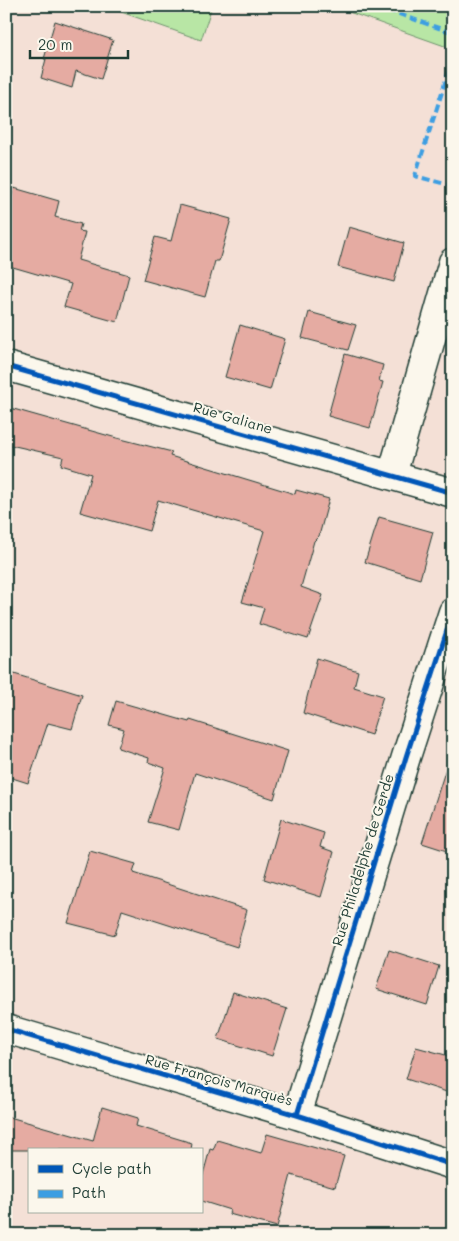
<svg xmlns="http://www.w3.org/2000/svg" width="459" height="1241" viewBox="0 0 459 1241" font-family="Mali,sans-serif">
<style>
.green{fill:#b8e6a5;stroke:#6c926c}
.building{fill:#e5aba2;stroke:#1f3d34}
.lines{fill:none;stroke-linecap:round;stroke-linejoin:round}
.minor-casing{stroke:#1f3d34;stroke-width:31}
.minor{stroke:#fbf7ec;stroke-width:28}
.quiet{stroke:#3c9ee2;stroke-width:4;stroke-dasharray:8 4;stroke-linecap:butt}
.cycleway-casing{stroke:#fbf7ec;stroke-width:8}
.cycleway{stroke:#0057b8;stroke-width:5}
.labels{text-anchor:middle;stroke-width:4;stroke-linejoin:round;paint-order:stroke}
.street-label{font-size:14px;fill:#1f3d34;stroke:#fbf7ec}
</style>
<rect width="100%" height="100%" fill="#f4e0d6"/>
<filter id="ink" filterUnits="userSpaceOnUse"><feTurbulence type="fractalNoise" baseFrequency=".02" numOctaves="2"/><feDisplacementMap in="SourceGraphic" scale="10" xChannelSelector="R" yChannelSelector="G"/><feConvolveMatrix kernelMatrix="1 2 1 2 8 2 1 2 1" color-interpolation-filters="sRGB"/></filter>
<g filter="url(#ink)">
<path class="green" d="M 104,6 L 212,6 L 201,40 Z
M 332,6 L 453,6 L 453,49 Z"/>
<path class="building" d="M 55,21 L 113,40 L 101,79 L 76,71 L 72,88 L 41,78 L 46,59 L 44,59 Z
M 14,188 L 59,201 L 55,217 L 81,224 L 79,231 L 85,232 L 78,260 L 129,275 L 117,322 L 64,307 L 71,284 L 6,265 L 6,215 Z
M 180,205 L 231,219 L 219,261 L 215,261 L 205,297 L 143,280 L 155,237 L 171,241 Z
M 349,227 L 404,243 L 394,282 L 338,267 Z
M 309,312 L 356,325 L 348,350 L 302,338 Z
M 240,325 L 285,339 L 270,390 L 225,377 Z
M 345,354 L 383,365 L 379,381 L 383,382 L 370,428 L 328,416 Z
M 10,408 L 113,437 L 172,452 L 170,456 L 295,494 L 296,490 L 329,499 L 319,536 L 314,541 L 301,587 L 323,595 L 308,639 L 259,624 L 264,608 L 242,602 L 264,531 L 158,500 L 149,531 L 80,512 L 91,474 L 61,465 L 63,457 L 6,444 L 6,422 Z
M 379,517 L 433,532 L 420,579 L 365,562 Z
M 317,658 L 358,671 L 354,687 L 383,696 L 371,735 L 303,713 Z
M 11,673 L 82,695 L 72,729 L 48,723 L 28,783 L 6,776 L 6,690 Z
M 116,701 L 189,722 L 190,720 L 288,751 L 274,799 L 195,773 L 179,830 L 148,822 L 165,768 L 148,762 L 149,758 L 118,748 L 124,729 L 109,725 Z
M 447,765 L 453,766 L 453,853 L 422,843 Z
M 281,819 L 324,833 L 320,847 L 334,852 L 321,897 L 264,879 Z
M 90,851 L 136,864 L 133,873 L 247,910 L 237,947 L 122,910 L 115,935 L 68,923 Z
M 389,950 L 439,966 L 427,1005 L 376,989 Z
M 233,992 L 287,1009 L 272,1056 L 218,1039 Z
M 416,1047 L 453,1057 L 453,1094 L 406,1079 Z
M 102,1107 L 138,1118 L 136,1126 L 192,1143 L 191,1150 L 6,1150 L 6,1116 L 93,1141 Z
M 267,1134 L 344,1156 L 335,1187 L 291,1175 L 277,1227 L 229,1214 L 230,1210 L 201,1201 L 201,1182 L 210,1149 L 213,1150 L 217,1140 L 261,1153 Z"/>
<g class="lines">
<g class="minor-casing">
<path id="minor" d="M 6,366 L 453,493
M 392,475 L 453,262
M 6,1029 L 297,1115 L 453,1165
M 297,1115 L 406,757 L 453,612"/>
</g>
<use href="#minor" class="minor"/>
<path class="quiet" d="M 376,6 L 453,33
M 453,58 L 415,176 L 453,186"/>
<g class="cycleway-casing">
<path id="cycleway" d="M 6,366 L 453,493
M 6,1029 L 297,1115 L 453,1165
M 297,1115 L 406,757 L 453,612"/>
</g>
<use href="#cycleway" class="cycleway"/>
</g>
</g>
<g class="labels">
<g class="street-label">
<text transform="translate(233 418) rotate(16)" y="5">Rue Galiane</text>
<text transform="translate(363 860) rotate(-73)" y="5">Rue Philadelphe de Gerde</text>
<text transform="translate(219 1080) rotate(16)" y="5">Rue François Marquès</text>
</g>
</g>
<rect width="459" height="1241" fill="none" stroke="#fbf7ec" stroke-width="25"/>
<rect x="12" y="12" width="434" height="1216" fill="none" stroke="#1f3d34" stroke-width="2" filter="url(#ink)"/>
<rect x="28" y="1148" width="175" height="65" fill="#fbf7ec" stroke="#a3ada2"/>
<rect x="38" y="1165" width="25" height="8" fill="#0057b8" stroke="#a3ada2"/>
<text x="72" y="1174" font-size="15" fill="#1f3d34">Cycle path</text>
<rect x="38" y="1190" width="25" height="8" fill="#3c9ee2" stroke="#a3ada2"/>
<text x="72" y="1198" font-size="15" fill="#1f3d34">Path</text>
<path d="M30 50v8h98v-8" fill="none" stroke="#1f3d34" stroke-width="2.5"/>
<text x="38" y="50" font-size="15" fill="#1f3d34" stroke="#fbf7ec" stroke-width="4" paint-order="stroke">20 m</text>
</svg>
